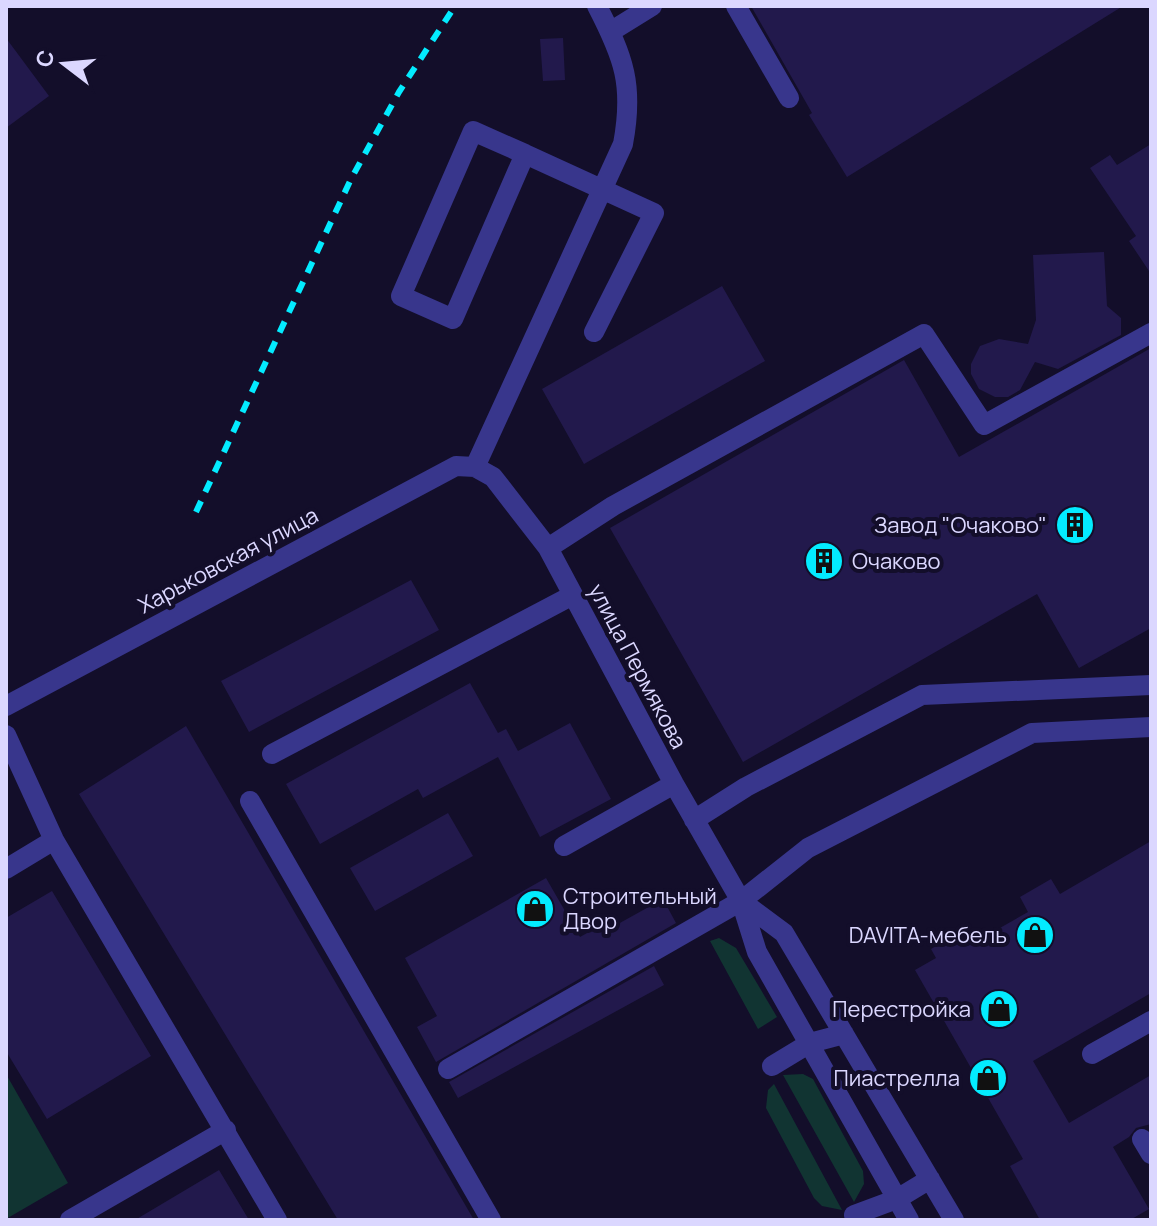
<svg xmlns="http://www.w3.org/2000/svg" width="1157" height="1226" viewBox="0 0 1157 1226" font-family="Manrope,sans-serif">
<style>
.green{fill:#113432}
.building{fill:#22194c}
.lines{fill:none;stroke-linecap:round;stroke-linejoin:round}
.minor{stroke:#38368c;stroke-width:20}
.rail{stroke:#03ebff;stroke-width:6;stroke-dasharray:12 10;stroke-linecap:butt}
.labels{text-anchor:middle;stroke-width:8;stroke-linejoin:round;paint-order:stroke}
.poi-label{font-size:22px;fill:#dbd7ff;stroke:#130e2a;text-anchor:end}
.street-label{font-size:22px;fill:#dbd7ff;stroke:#130e2a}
</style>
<rect width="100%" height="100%" fill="#130e2a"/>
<path class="green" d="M 719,938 L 736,948 L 777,1017 L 758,1029 L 710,941 Z
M 6,1074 L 68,1183 L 6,1219 Z
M 803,1074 L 813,1079 L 863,1171 L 864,1184 L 854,1202 L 783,1075 Z
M 774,1084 L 842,1210 L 822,1206 L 814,1198 L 766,1108 L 768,1090 Z"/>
<path class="building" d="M 751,6 L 1123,6 L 847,177 L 809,115 L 812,113 Z
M 6,38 L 49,96 L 6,128 Z
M 563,38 L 565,80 L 543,81 L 540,39 Z
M 1151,144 L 1151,274 L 1129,241 L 1136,236 L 1090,168 L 1110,155 L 1117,165 Z
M 1104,252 L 1107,306 L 1121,318 L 1121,335 L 1058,369 L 1035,362 L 1020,390 L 1008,397 L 995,397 L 979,389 L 971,374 L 971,364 L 980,346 L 999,339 L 1028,344 L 1036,320 L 1033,255 Z
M 722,286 L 765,361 L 584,464 L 542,389 Z
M 1151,348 L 1151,628 L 1079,668 L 1037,594 L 743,762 L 610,528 L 904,360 L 959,457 Z
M 411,580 L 439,630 L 249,732 L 221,681 Z
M 470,683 L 498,733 L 506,729 L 518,751 L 570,723 L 611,799 L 540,837 L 498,757 L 423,798 L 418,789 L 320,844 L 286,784 Z
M 186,726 L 474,1220 L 338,1220 L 79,794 Z
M 448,813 L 473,856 L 375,911 L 350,868 Z
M 1151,841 L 1151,993 L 1033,1061 L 1069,1123 L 1151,1075 L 1151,1124 L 1136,1128 L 1129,1137 L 1113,1147 L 1149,1209 L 1130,1220 L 1040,1220 L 1010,1166 L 1023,1159 L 915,970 L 936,958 L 931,949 L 960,932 L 968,946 L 1028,912 L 1020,897 L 1051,879 L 1060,894 Z
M 546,878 L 580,937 L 614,918 L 618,924 L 663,899 L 676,923 L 436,1062 L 417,1027 L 437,1016 L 405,958 Z
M 52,891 L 151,1056 L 47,1119 L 6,1051 L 6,918 Z
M 654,966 L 664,985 L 458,1098 L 449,1082 Z
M 219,1170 L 249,1220 L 135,1220 Z"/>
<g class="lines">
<path class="minor" d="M 736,6 L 789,98
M 610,32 L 652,6
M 525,154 L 473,131 L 401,296 L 453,319 L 525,154 L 654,213 L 594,332
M 475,467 L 623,144 C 634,85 624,58 597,6
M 548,548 L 613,506 L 924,334 L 984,425 L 1151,333
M 6,706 L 456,466 L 475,467 L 493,477 L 548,548 L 674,784 L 741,901 L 757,952 L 909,1220
M 6,735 L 54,840 L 277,1220
M 272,754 L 573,595
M 250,801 L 491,1220
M 694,820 L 746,787 L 922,695 L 1151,685
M 564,846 L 674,784
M 6,869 L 54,840
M 741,901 L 784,933 L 954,1220
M 1092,1054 L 1151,1021
M 772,1066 L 810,1043 L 844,1034
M 448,1069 L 741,901 L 808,848 L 1032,733 L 1151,727
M 1142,1139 L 1151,1154
M 854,1215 L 897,1199 L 930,1179
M 70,1220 L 226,1130"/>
<path class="rail" d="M 196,512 L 351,179 L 399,92 L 455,6"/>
</g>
<defs>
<g id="building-disc" transform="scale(2)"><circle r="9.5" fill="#03ebff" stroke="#130e2a"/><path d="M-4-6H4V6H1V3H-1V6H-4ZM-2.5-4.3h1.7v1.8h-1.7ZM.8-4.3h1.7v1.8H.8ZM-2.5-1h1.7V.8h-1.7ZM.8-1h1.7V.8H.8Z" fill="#111"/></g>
<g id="shop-disc" transform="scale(2)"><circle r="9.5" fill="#03ebff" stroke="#130e2a"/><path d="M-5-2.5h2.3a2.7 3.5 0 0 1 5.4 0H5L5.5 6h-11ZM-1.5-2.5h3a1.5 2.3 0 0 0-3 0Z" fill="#111"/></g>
</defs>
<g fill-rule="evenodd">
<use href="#building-disc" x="1075" y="525"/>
<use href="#building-disc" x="824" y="561"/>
<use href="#shop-disc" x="535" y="909"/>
<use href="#shop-disc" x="1035" y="935"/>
<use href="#shop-disc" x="999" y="1009"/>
<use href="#shop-disc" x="988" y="1078"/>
</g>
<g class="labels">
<g class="poi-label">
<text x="1047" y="533">Завод "Очаково"</text>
<text x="852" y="569" text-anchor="start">Очаково</text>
<text x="563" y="904" text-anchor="start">Строительный<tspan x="563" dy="25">Двор</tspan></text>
<text x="1007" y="943">DAVITA-мебель</text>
<text x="971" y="1017">Перестройка</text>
<text x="960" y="1086">Пиастрелла</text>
</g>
<g class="street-label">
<text transform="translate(228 560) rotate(-28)" y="8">Харьковская улица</text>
<text transform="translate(638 666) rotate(62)" y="8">улица Пермякова</text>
</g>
</g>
<rect width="1157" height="1226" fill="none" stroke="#dbd7ff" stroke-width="16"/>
<g transform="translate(64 64) rotate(286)" stroke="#130e2a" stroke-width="6" paint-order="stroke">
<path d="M0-6L14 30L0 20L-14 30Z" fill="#dbd7ff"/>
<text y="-12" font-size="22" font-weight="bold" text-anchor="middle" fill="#dbd7ff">С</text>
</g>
</svg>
